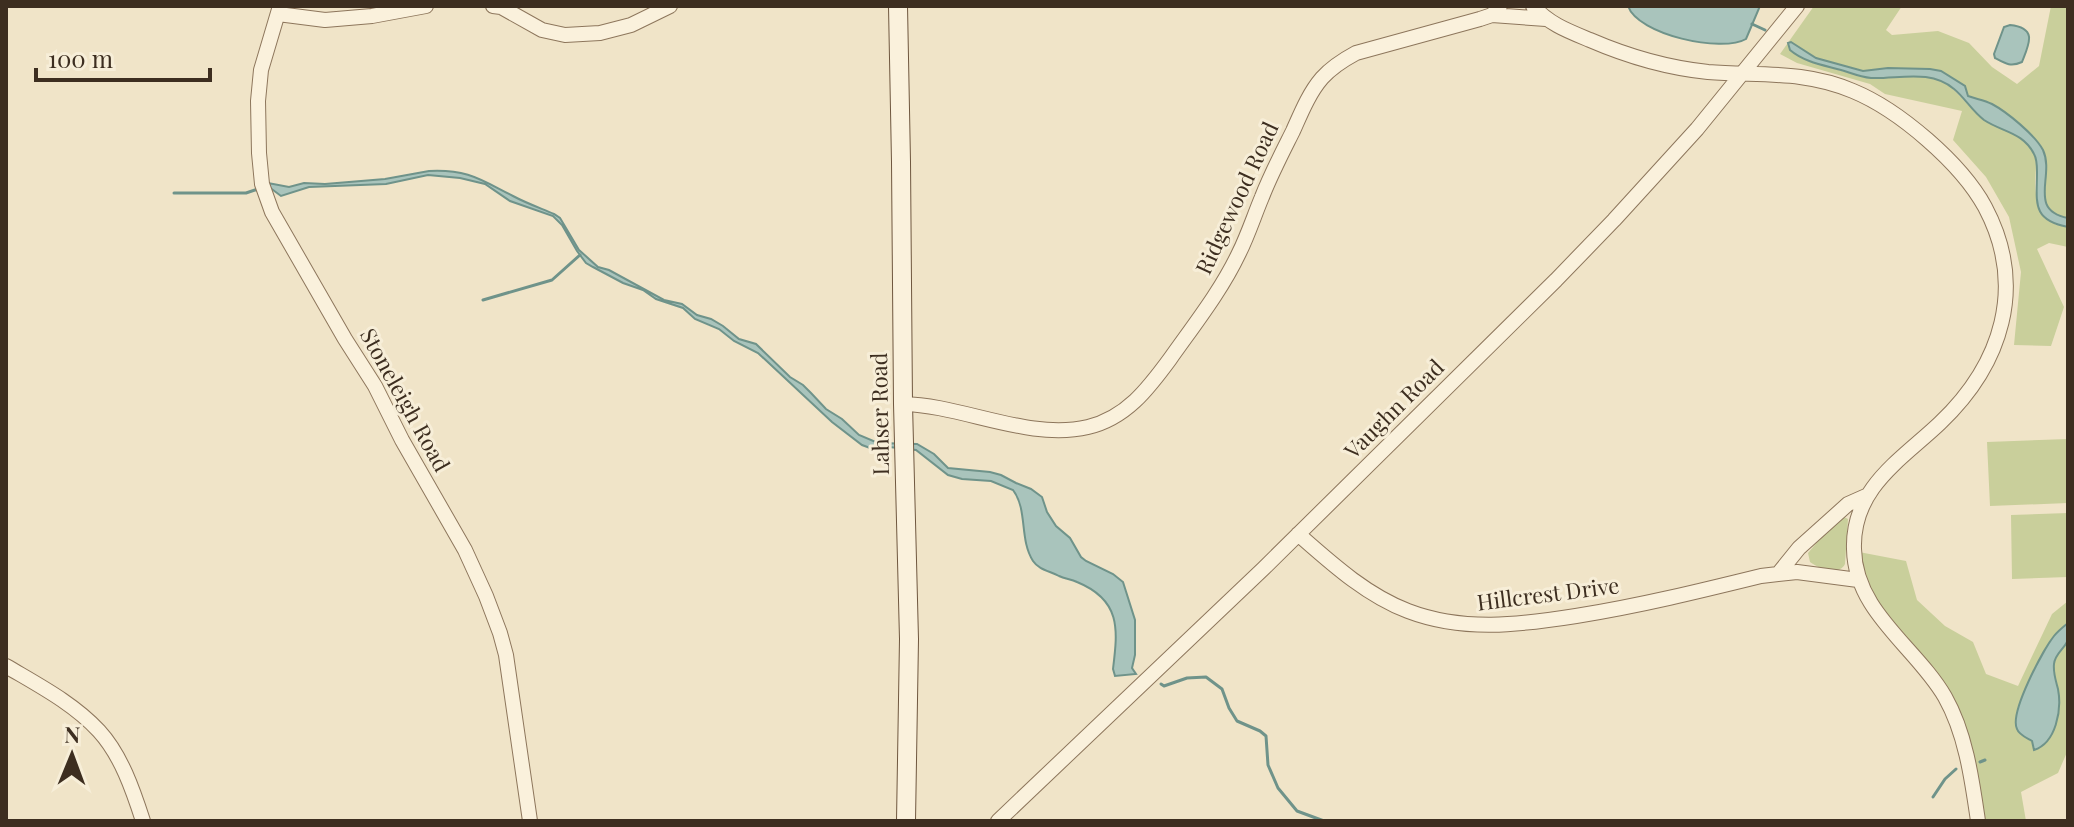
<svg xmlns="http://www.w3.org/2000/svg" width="2074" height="827" viewBox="0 0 2074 827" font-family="'Playfair Display',serif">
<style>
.green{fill:#c9cf9b}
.water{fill:#a9c4bc;stroke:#6f938a;stroke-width:2}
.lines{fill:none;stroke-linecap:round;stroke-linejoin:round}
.stream{stroke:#6f938a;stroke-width:3}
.street-casing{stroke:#8d765c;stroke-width:16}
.secondary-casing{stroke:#6f573f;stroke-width:20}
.street{stroke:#faf1dc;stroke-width:14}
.secondary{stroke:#faf1dc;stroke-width:18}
.labels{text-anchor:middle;stroke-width:6;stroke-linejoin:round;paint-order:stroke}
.street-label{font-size:22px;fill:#3d2e20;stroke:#f7eed8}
</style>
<rect width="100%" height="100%" fill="#f0e4c8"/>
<path class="green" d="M 1814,6 L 1902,6 L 1886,30 L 1892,35 L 1938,31 L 1969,43 L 1992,67 L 2017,84 L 2039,66 L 2051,6 L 2068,7 L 2068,218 C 2027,210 2055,176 2042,150 C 2035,135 2007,112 1991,104 C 1984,100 1976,99 1967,96 L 1967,90 L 1930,69 L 1888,68 L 1863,71 L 1816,58 L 1791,42 C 1794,46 1797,53 1801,57 C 1807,62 1862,77 1871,78 C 1892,78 1918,71 1938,79 C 1957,88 1967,107 1983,119 C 1993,127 2007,128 2017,134 C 2046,153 2032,169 2036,194 C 2037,204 2050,216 2056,225 L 2068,227 L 2068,247 L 2049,243 L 2037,249 L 2064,307 L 2051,346 L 2014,345 L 2021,272 L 2009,217 L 1986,177 L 1953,140 L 1962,111 L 1885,94 L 1870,84 L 1797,63 L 1780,54 Z
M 2068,439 L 2068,503 L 1990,506 L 1987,442 Z
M 2068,513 L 2068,577 L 2012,579 L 2011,515 Z
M 1844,517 L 1848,519 L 1845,564 C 1839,576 1819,569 1810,562 L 1808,553 L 1830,527 Z
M 1859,552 L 1906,561 L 1917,600 L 1945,626 L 1973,642 L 1986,674 L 2018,686 L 2052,614 L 2068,601 L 2068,623 L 2054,636 L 2040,660 L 2017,730 L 2032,741 L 2033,744 L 2058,691 L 2054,672 L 2054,661 L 2059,652 L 2068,640 L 2068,750 L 2058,773 L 2021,792 L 2026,821 L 1985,821 L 1978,775 L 1955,701 L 1941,678 L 1879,604 L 1868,587 Z"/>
<path class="water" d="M 1628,6 L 1760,6 L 1746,39 C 1722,53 1638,35 1628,6 Z
M 2010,25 C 2038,28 2029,44 2022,62 C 2011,67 2006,64 1995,58 L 1994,54 L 2004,27 Z
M 1791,42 L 1816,58 L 1863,71 L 1888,68 L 1930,69 L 1941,71 L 1965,86 L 1968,96 C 1976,99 1984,100 1992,104 C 2007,112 2035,135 2043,150 C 2055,176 2027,210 2068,218 L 2068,227 C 2031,220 2037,202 2037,172 C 2037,166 2037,159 2034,154 C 2023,132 2002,132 1984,120 C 1972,111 1965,98 1954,89 C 1930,69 1900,79 1871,78 C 1860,77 1851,73 1841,70 C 1823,65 1804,62 1790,50 L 1788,43 Z
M 429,171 C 468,169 481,180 513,196 C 526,203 540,208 554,214 L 560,218 L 579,250 L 598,267 L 609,270 L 664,300 L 682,304 L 697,315 L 711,319 L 723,326 L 739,339 L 756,344 L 790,377 L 803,385 L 811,393 L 826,409 L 842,419 L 859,435 L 878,443 L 917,444 L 934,454 L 948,468 L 990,472 L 1001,475 L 1016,483 L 1031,489 L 1042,497 L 1047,512 L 1056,526 L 1070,538 L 1081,557 L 1086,561 L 1113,574 L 1123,582 L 1135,620 L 1135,655 L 1132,668 L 1136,674 L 1115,676 L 1113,669 C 1118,629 1121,600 1077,582 C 1071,579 1065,579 1059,576 C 1050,571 1039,570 1033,561 C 1019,539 1028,510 1013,490 L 991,481 L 962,479 L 948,475 L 916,450 L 889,447 L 878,451 L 862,445 L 832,422 L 758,353 L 734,341 L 719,329 L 695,319 L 683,308 L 656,299 L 643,290 L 623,283 L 593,267 L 586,263 L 577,251 L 562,225 L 553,216 L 510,201 L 485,184 L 460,178 L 428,175 L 386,184 L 309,187 L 281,196 L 269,187 L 268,183 L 289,187 L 304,183 L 325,184 L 385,179 Z
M 2068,623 C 2068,629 2069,637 2067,642 C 2063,650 2055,654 2054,664 C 2053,673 2056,681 2058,689 C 2062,710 2056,743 2034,750 L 2032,741 C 2027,738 2019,735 2017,729 C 2009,713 2043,650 2054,636 C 2058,631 2063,627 2068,623 Z"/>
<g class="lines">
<path class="stream" d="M 1752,24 L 1765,30
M 174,193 L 246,193 L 258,189
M 483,300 L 552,280 L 580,255
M 1161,684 L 1164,686 L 1187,678 L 1206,677 L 1222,689 L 1229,708 L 1237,721 L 1260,731 L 1266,736 L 1268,765 L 1278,788 L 1297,811 L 1324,821
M 1980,762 L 1985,760
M 1933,797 L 1945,779 L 1956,769"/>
<g class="street-casing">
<path id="street" d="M 280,6 L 261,70 L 258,101 L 259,153 L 262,184 L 272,212 L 345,339 L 375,386 L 402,440 L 465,550 L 486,596 L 500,633 L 506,655 L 530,821
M 493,6 L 501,7 L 542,30 L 565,35 L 600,33 L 631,25 L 670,6
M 1533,6 C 1549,24 1568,31 1590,40 C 1627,56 1669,68 1708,72 C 1759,76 1804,70 1853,91 C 1899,110 1961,163 1985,207 C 2027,286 2002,364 1940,423 C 1901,460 1852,488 1854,549 C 1855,612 1916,647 1945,697 C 1966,734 1972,780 1978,821
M 278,14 L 325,20 L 372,16 L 426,6
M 1492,15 L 1546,19
M 903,404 C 962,405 1029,441 1088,427 C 1126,418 1148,389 1170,359 C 1194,325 1221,291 1239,253 C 1248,235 1254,216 1262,197 C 1271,174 1282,153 1293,131 C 1301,113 1309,93 1322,78 C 1331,68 1343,60 1356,53 L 1480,19 L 1492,15 L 1500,6
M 1298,534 C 1331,563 1366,595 1408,611 C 1463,632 1519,625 1576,616 C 1639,606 1700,591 1761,576 L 1778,574 L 1799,548 L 1848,504 L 1866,496
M 1778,574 L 1797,572 L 1858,580
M 6,666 C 38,685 73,703 99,731 C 121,755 133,790 143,821
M 998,821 L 1263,569 L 1556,280 L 1614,220 L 1697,129 L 1797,6"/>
</g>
<g class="secondary-casing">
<path id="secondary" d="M 898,6 L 901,162 L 903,404 L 909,639 L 906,821"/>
</g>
<use href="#street" class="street"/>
<use href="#secondary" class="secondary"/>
</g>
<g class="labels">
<g class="street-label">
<text transform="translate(1237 198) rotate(-65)" y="8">Ridgewood Road</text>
<text transform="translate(405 400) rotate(61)" y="8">Stoneleigh Road</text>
<text transform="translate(1394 409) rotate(-45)" y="8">Vaughn Road</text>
<text transform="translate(880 414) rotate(-91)" y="8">Lahser Road</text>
<text transform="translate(1548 594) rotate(-7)" y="8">Hillcrest Drive</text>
</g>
</g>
<rect width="2074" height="827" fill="none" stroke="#3d2e20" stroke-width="16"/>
<g transform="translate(72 755) rotate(1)" stroke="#f7eed8" stroke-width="6" paint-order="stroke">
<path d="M0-6L14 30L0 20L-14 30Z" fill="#3d2e20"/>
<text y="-12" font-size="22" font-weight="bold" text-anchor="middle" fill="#3d2e20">N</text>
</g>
<path d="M36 68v12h174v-12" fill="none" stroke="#3d2e20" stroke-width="4"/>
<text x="48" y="68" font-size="24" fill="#3d2e20" stroke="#f7eed8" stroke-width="6" paint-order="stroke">100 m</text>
</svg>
